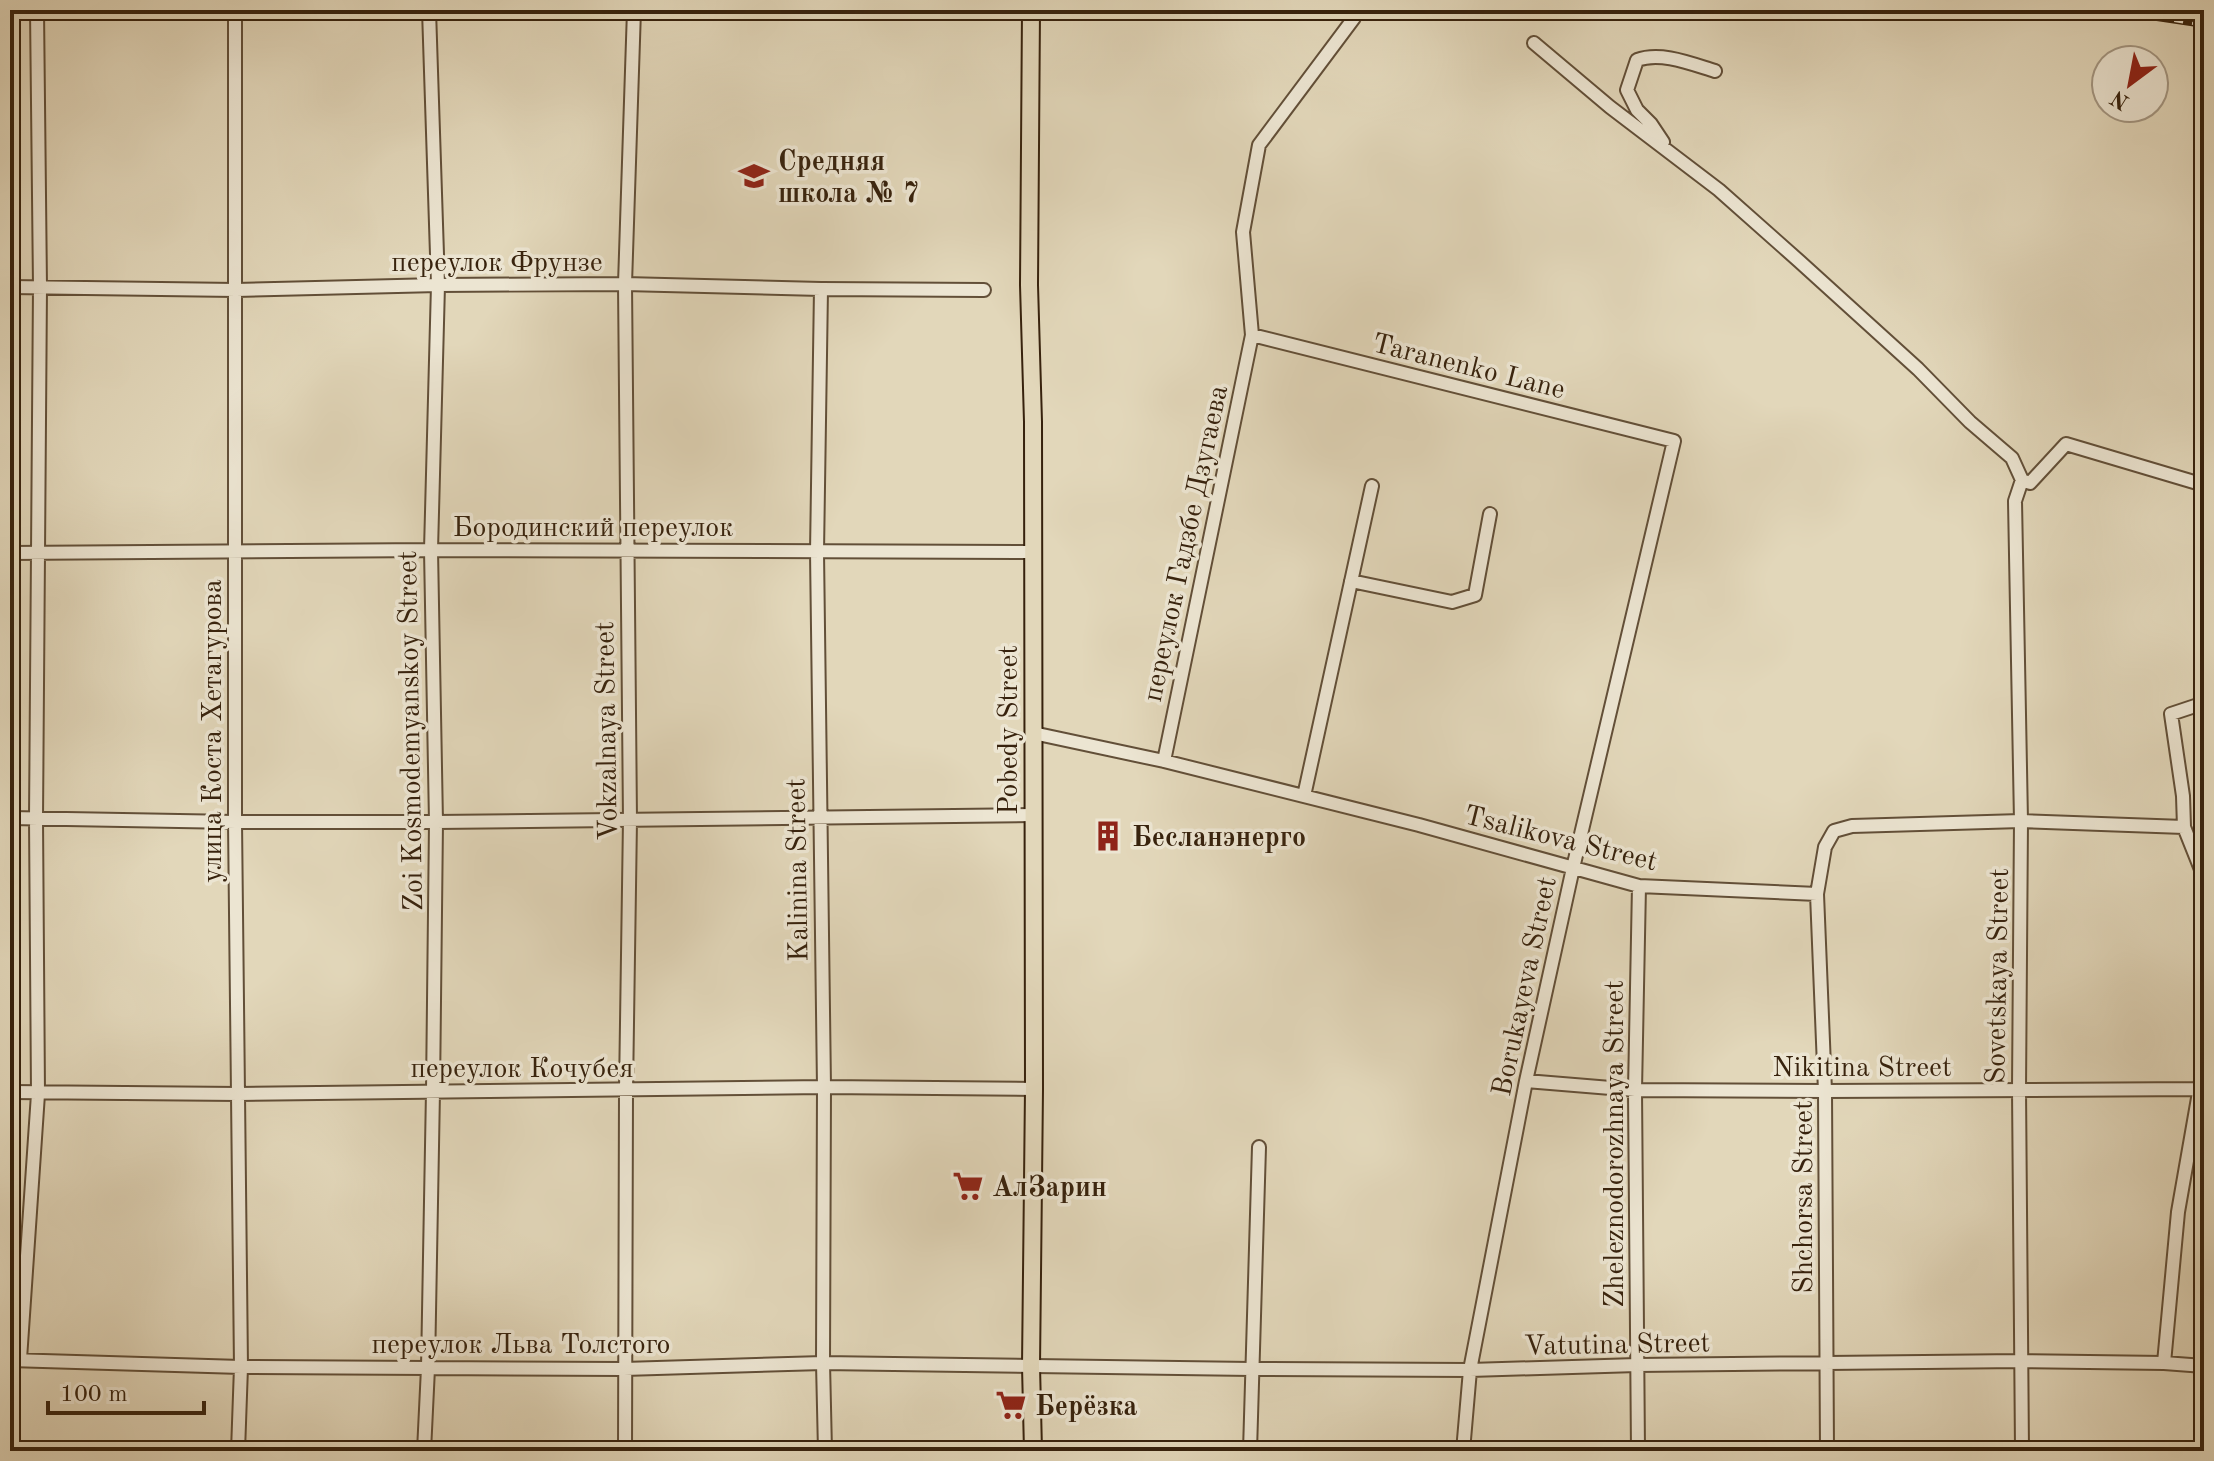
<svg xmlns="http://www.w3.org/2000/svg" width="2214" height="1461" viewBox="0 0 2214 1461" font-family="'Old Standard TT',serif">
<style>
.lines{fill:none;stroke-linecap:round;stroke-linejoin:round}
.minor-casing{stroke:#624f38;stroke-width:16}
.major-casing{stroke:#37220d;stroke-width:20}
.minor{stroke:#ece5d2;stroke-width:12}
.major{stroke:#e2d7ba;stroke-width:16}
.rail-casing{stroke:#37220d;stroke-width:6}
.rail{stroke:#ece5d2;stroke-width:3;stroke-dasharray:9;stroke-linecap:butt}
.labels{text-anchor:middle;stroke-width:7;stroke-linejoin:round;paint-order:stroke}
.poi-label{font-size:28px;font-weight:bold;fill:#37220d;stroke:#ece5d2;text-anchor:start}
.street-label{font-size:28px;fill:#37220d;stroke:#ece5d2}
</style>
<rect width="100%" height="100%" fill="#e2d7ba"/>
<filter id="stains"><feTurbulence type="fractalNoise" baseFrequency=".0025" numOctaves="4"/><feColorMatrix values="0 0 0 0 .2 0 0 0 0 .09 0 0 0 0 .02 0 0 0 .5 -.17"/></filter>
<radialGradient id="worn" r=".72"><stop offset=".6" stop-color="#630" stop-opacity="0"/><stop offset="1" stop-color="#630" stop-opacity=".3"/></radialGradient>
<g class="lines">
<g class="minor-casing">
<path id="minor" d="M 235,10 L 235,822 L 241,1367 L 238,1451
M 1534,43 L 1610,107 L 1719,190 L 1799,261 L 1918,369 L 1970,422 L 2012,458 L 2022,480 L 2015,501 L 2021,821 L 2019,1089 L 2022,1451
M 1663,142 L 1651,124 L 1637,110 L 1627,90 L 1637,60 C 1661,51 1692,64 1715,71
M 10,287 L 236,290 L 438,285 L 625,284 L 821,289 L 984,290
M 821,289 L 817,552 L 824,1087 L 823,1363 L 825,1451
M 1252,335 L 1674,441 L 1573,868 L 1526,1081 L 1470,1370 L 1463,1451
M 2022,480 L 2030,483 L 2066,444 L 2204,485
M 10,553 L 431,550 L 1032,552
M 1351,581 L 1452,602 L 1475,595 L 1490,514
M 2204,703 L 2171,714 L 2183,796 L 2184,827 L 2204,877
M 1033,733 L 1164,761 L 1419,825 L 1639,886 L 1817,894 L 1825,847 L 1834,831 L 1852,826 L 2021,821 L 2184,827
M 1164,761 L 1252,335 L 1243,232 L 1259,145 L 1354,18
M 1304,796 L 1372,486
M 10,818 L 235,822 L 436,822 L 1032,815
M 1817,894 L 1825,1091 L 1827,1451
M 1526,1081 L 1635,1090 L 1825,1091 L 2200,1089
M 10,1092 L 239,1094 L 824,1087 L 1034,1089
M 20,1359 L 38,1094 L 36,819 L 40,287 L 37,10
M 10,1360 L 241,1367 L 428,1368 L 624,1369 L 823,1363 L 1251,1369 L 1470,1370 L 1637,1365 L 2021,1361 L 2164,1363 L 2204,1366
M 2164,1363 L 2178,1212 L 2204,1064
M 424,1451 L 428,1368 L 433,1091 L 436,822 L 431,550 L 438,285 L 429,10
M 625,1451 L 626,1090 L 630,820 L 625,284 L 634,10
M 1250,1451 L 1259,1147
M 1638,1451 L 1635,1090 L 1639,886"/>
</g>
<g class="major-casing">
<path id="major" d="M 1031,10 L 1029,285 L 1033,422 L 1034,1089 L 1031,1366 L 1033,1451"/>
</g>
<use href="#minor" class="minor"/>
<use href="#major" class="major"/>
<g class="rail-casing">
<path id="rail" d="M 2103,10 L 2204,25"/>
</g>
<use href="#rail" class="rail"/>
</g>
<defs>
<g id="school-bare" transform="scale(2.4)"><path d="M0-5L7-2L0 1L-7-2ZM-4 1L0 2.5L4 1V4Q0 6-4 4Z" fill="#8f2418" stroke="#ece5d2" stroke-width="2.5" paint-order="stroke"/></g>
<g id="building-bare" transform="scale(2.4)"><path d="M-4-6H4V6H1V3H-1V6H-4ZM-2.5-4.3h1.7v1.8h-1.7ZM.8-4.3h1.7v1.8H.8ZM-2.5-1h1.7V.8h-1.7ZM.8-1h1.7V.8H.8Z" fill="#8f2418" stroke="#ece5d2" stroke-width="2.5" paint-order="stroke"/></g>
<g id="supermarket-bare" transform="scale(2.4)"><path d="M-6-5.5h2.5l.6 2H6L4.5 2H-2.5L-4.4-4H-6ZM-1.5 3.2a1.3 1.3 0 1 0 .1 0ZM3 3.2a1.3 1.3 0 1 0 .1 0Z" fill="#8f2418" stroke="#ece5d2" stroke-width="2.5" paint-order="stroke"/></g>
</defs>
<g fill-rule="evenodd">
<use href="#school-bare" x="754" y="176"/>
<use href="#building-bare" x="1108" y="836"/>
<use href="#supermarket-bare" x="968" y="1186"/>
<use href="#supermarket-bare" x="1011" y="1405"/>
</g>
<g class="labels">
<g class="poi-label">
<text x="778" y="170">Средняя<tspan x="778" dy="32">школа № 7</tspan></text>
<text x="1132" y="846">Бесланэнерго</text>
<text x="992" y="1196">АлЗарин</text>
<text x="1035" y="1415">Берёзка</text>
</g>
<g class="street-label">
<text x="497" y="271">переулок Фрунзе</text>
<text transform="translate(1469 365) rotate(14)" y="10">Taranenko Lane</text>
<text x="593" y="536">Бородинский переулок</text>
<text transform="translate(1184 543) rotate(-78)" y="10">переулок Гадзбе Дзугаева</text>
<text transform="translate(1007 730) rotate(-90)" y="10">Pobedy Street</text>
<text transform="translate(211 731) rotate(-90)" y="10">улица Коста Хетагурова</text>
<text transform="translate(409 731) rotate(-91)" y="10">Zoi Kosmodemyanskoy Street</text>
<text transform="translate(605 731) rotate(-91)" y="10">Vokzalnaya Street</text>
<text transform="translate(1561 837) rotate(14)" y="10">Tsalikova Street</text>
<text transform="translate(796 870) rotate(-91)" y="10">Kalinina Street</text>
<text transform="translate(1996 976) rotate(-89)" y="10">Sovetskaya Street</text>
<text transform="translate(1523 986) rotate(-78)" y="10">Borukayeva Street</text>
<text x="1862" y="1076">Nikitina Street</text>
<text x="522" y="1077">переулок Кочубея</text>
<text transform="translate(1613 1144) rotate(-90)" y="10">Zheleznodorozhnaya Street</text>
<text transform="translate(1802 1197) rotate(-90)" y="10">Shchorsa Street</text>
<text x="521" y="1353">переулок Льва Толстого</text>
<text transform="translate(1617 1343) rotate(-1)" y="10">Vatutina Street</text>
</g>
</g>
<rect width="2214" height="1461" fill="none" stroke="#e2d7ba" stroke-width="40"/>
<rect x="12" y="12" width="2190" height="1437" fill="none" stroke="#37220d" stroke-width="4"/>
<rect x="20" y="20" width="2174" height="1421" fill="none" stroke="#37220d" stroke-width="2"/>
<g transform="translate(2130 84) rotate(212)"><circle r="38" fill="#ece5d2" stroke="#a49783" stroke-width="2"/>
<path d="M0-6L14 30L0 20L-14 30Z" fill="#8f2418"/>
<text y="-12" font-size="22" font-weight="bold" text-anchor="middle" fill="#37220d">N</text>
</g>
<path d="M48 1401v12h156v-12" fill="none" stroke="#37220d" stroke-width="4"/>
<text x="60" y="1401" font-size="24" fill="#37220d" stroke="#ece5d2" stroke-width="6" paint-order="stroke">100 m</text>
<rect width="100%" height="100%" filter="url(#stains)"/>
<rect width="100%" height="100%" fill="url(#worn)"/>
</svg>
